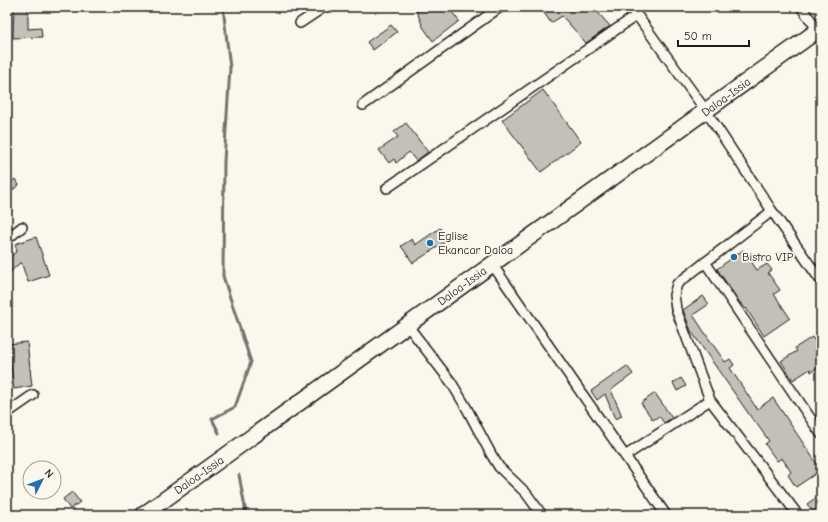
<svg xmlns="http://www.w3.org/2000/svg" width="828" height="522" viewBox="0 0 828 522" font-family="'Comic Neue',sans-serif">
<style>
.lines{fill:none;stroke-linecap:round;stroke-linejoin:round}
.stream{stroke:#74726e;stroke-width:3}
.building{fill:#c3c0b8;stroke:#1c1c1c}
.minor-casing{stroke:#1c1c1c;stroke-width:12}
.primary-casing{stroke:#1c1c1c;stroke-width:18}
.minor{stroke:#fbf7ec;stroke-width:9}
.primary{stroke:#fbf7ec;stroke-width:15}
.poi-dot{fill:#1f6fb2;stroke:#fbf7ec;stroke-width:1.5}
.labels{text-anchor:middle;stroke-width:3.5;stroke-linejoin:round;paint-order:stroke}
.street-label{font-size:12px;fill:#1c1c1c;stroke:#fbf7ec}
.poi-label{font-size:12px;fill:#1c1c1c;stroke:#fbf7ec;text-anchor:start}
</style>
<rect width="100%" height="100%" fill="#fbf7ec"/>
<filter id="ink" filterUnits="userSpaceOnUse"><feTurbulence type="fractalNoise" baseFrequency=".025" numOctaves="2"/><feDisplacementMap in="SourceGraphic" scale="8" xChannelSelector="R" yChannelSelector="G"/><feConvolveMatrix kernelMatrix="1 2 1 2 8 2 1 2 1" color-interpolation-filters="sRGB"/></filter>
<g filter="url(#ink)">
<g class="lines">
<path class="stream" d="M 219,433 L 212,419 L 235,407 L 251,362 L 223,276 L 224,161 L 230,68 L 223,7
M 239,475 L 246,513 L 245,515"/>
</g>
<path class="building" d="M 14,7 L 28,7 L 28,29 L 41,28 L 42,37 L 13,38 Z
M 415,7 L 448,7 L 459,21 L 433,41 L 423,27 Z
M 540,7 L 593,7 L 610,26 L 586,43 L 562,16 L 551,23 Z
M 391,25 L 397,32 L 373,50 L 367,42 Z
M 543,90 L 581,142 L 541,172 L 502,120 Z
M 406,123 L 428,152 L 416,161 L 409,152 L 396,163 L 394,159 L 389,163 L 379,150 L 398,137 L 394,132 Z
M 15,179 L 19,185 L 7,194 L 7,185 Z
M 440,228 L 448,240 L 413,263 L 401,246 L 412,239 L 415,245 Z
M 36,237 L 49,275 L 28,282 L 21,262 L 7,275 L 7,260 L 17,251 L 15,244 Z
M 743,250 L 757,270 L 767,264 L 772,270 L 768,273 L 780,290 L 774,294 L 790,318 L 764,336 L 746,308 L 745,309 L 742,304 L 741,304 L 717,269 Z
M 703,296 L 709,304 L 693,315 L 709,339 L 725,362 L 730,359 L 734,365 L 730,368 L 757,409 L 773,398 L 821,470 L 796,487 L 788,475 L 791,472 L 782,458 L 777,461 L 765,444 L 769,441 L 754,420 L 753,420 L 691,331 L 683,310 Z
M 821,334 L 821,365 L 811,372 L 810,369 L 793,380 L 781,361 L 797,351 L 795,348 L 812,337 L 814,340 Z
M 27,342 L 32,386 L 14,389 L 8,344 Z
M 627,366 L 633,374 L 611,390 L 622,416 L 615,419 L 605,394 L 597,400 L 591,391 Z
M 681,378 L 686,386 L 677,391 L 673,383 Z
M 655,393 L 672,418 L 664,423 L 659,416 L 653,420 L 641,403 Z
M 72,492 L 80,502 L 70,509 L 63,499 Z
M 821,494 L 821,506 L 813,512 L 807,504 Z"/>
<g class="lines">
<g class="minor-casing">
<path id="minor" d="M 631,7 L 706,111 L 772,211 L 821,281
M 801,7 L 818,30
M 300,23 L 324,7
M 363,105 L 500,7
M 387,188 L 637,15
M 772,211 L 677,284 L 674,295 L 676,309 L 710,400 L 798,515
M 7,239 L 22,227
M 705,262 L 821,434
M 492,264 L 666,515
M 408,326 L 451,382 L 466,407 L 491,454 L 499,467 L 526,493 L 542,515
M 7,413 L 33,395
M 625,456 L 710,400"/>
</g>
<g class="primary-casing">
<path id="primary" d="M 143,515 L 821,28"/>
</g>
<use href="#minor" class="minor"/>
<use href="#primary" class="primary"/>
</g>
</g>
<g class="poi-dot">
<circle cx="430" cy="243" r="4"/>
<circle cx="734" cy="257" r="4"/>
</g>
<g class="labels">
<g class="street-label">
<text transform="translate(726 97) rotate(-36)" y="4">Daloa-Issia</text>
<text transform="translate(462 286) rotate(-36)" y="4">Daloa-Issia</text>
<text transform="translate(199 475) rotate(-35)" y="4">Daloa-Issia</text>
</g>
<g class="poi-label">
<text x="438" y="240">Eglise<tspan x="438" dy="14">Ekancar Daloa</tspan></text>
<text x="742" y="261">Bistro VIP</text>
</g>
</g>
<rect width="828" height="522" fill="none" stroke="#fbf7ec" stroke-width="24"/>
<rect x="12" y="12" width="804" height="498" fill="none" stroke="#1c1c1c" stroke-width="1.5" filter="url(#ink)"/>
<g transform="translate(42 480) rotate(48)"><circle r="19" fill="#fbf7ec" stroke="#a29f99"/>
<path d="M0-3L7 15L0 10L-7 15Z" fill="#1f6fb2"/>
<text y="-6" font-size="11" font-weight="bold" text-anchor="middle" fill="#1c1c1c">N</text>
</g>
<path d="M678 40v6h71v-6" fill="none" stroke="#1c1c1c" stroke-width="2"/>
<text x="684" y="40" font-size="12" fill="#1c1c1c" stroke="#fbf7ec" stroke-width="3" paint-order="stroke">50 m</text>
</svg>
